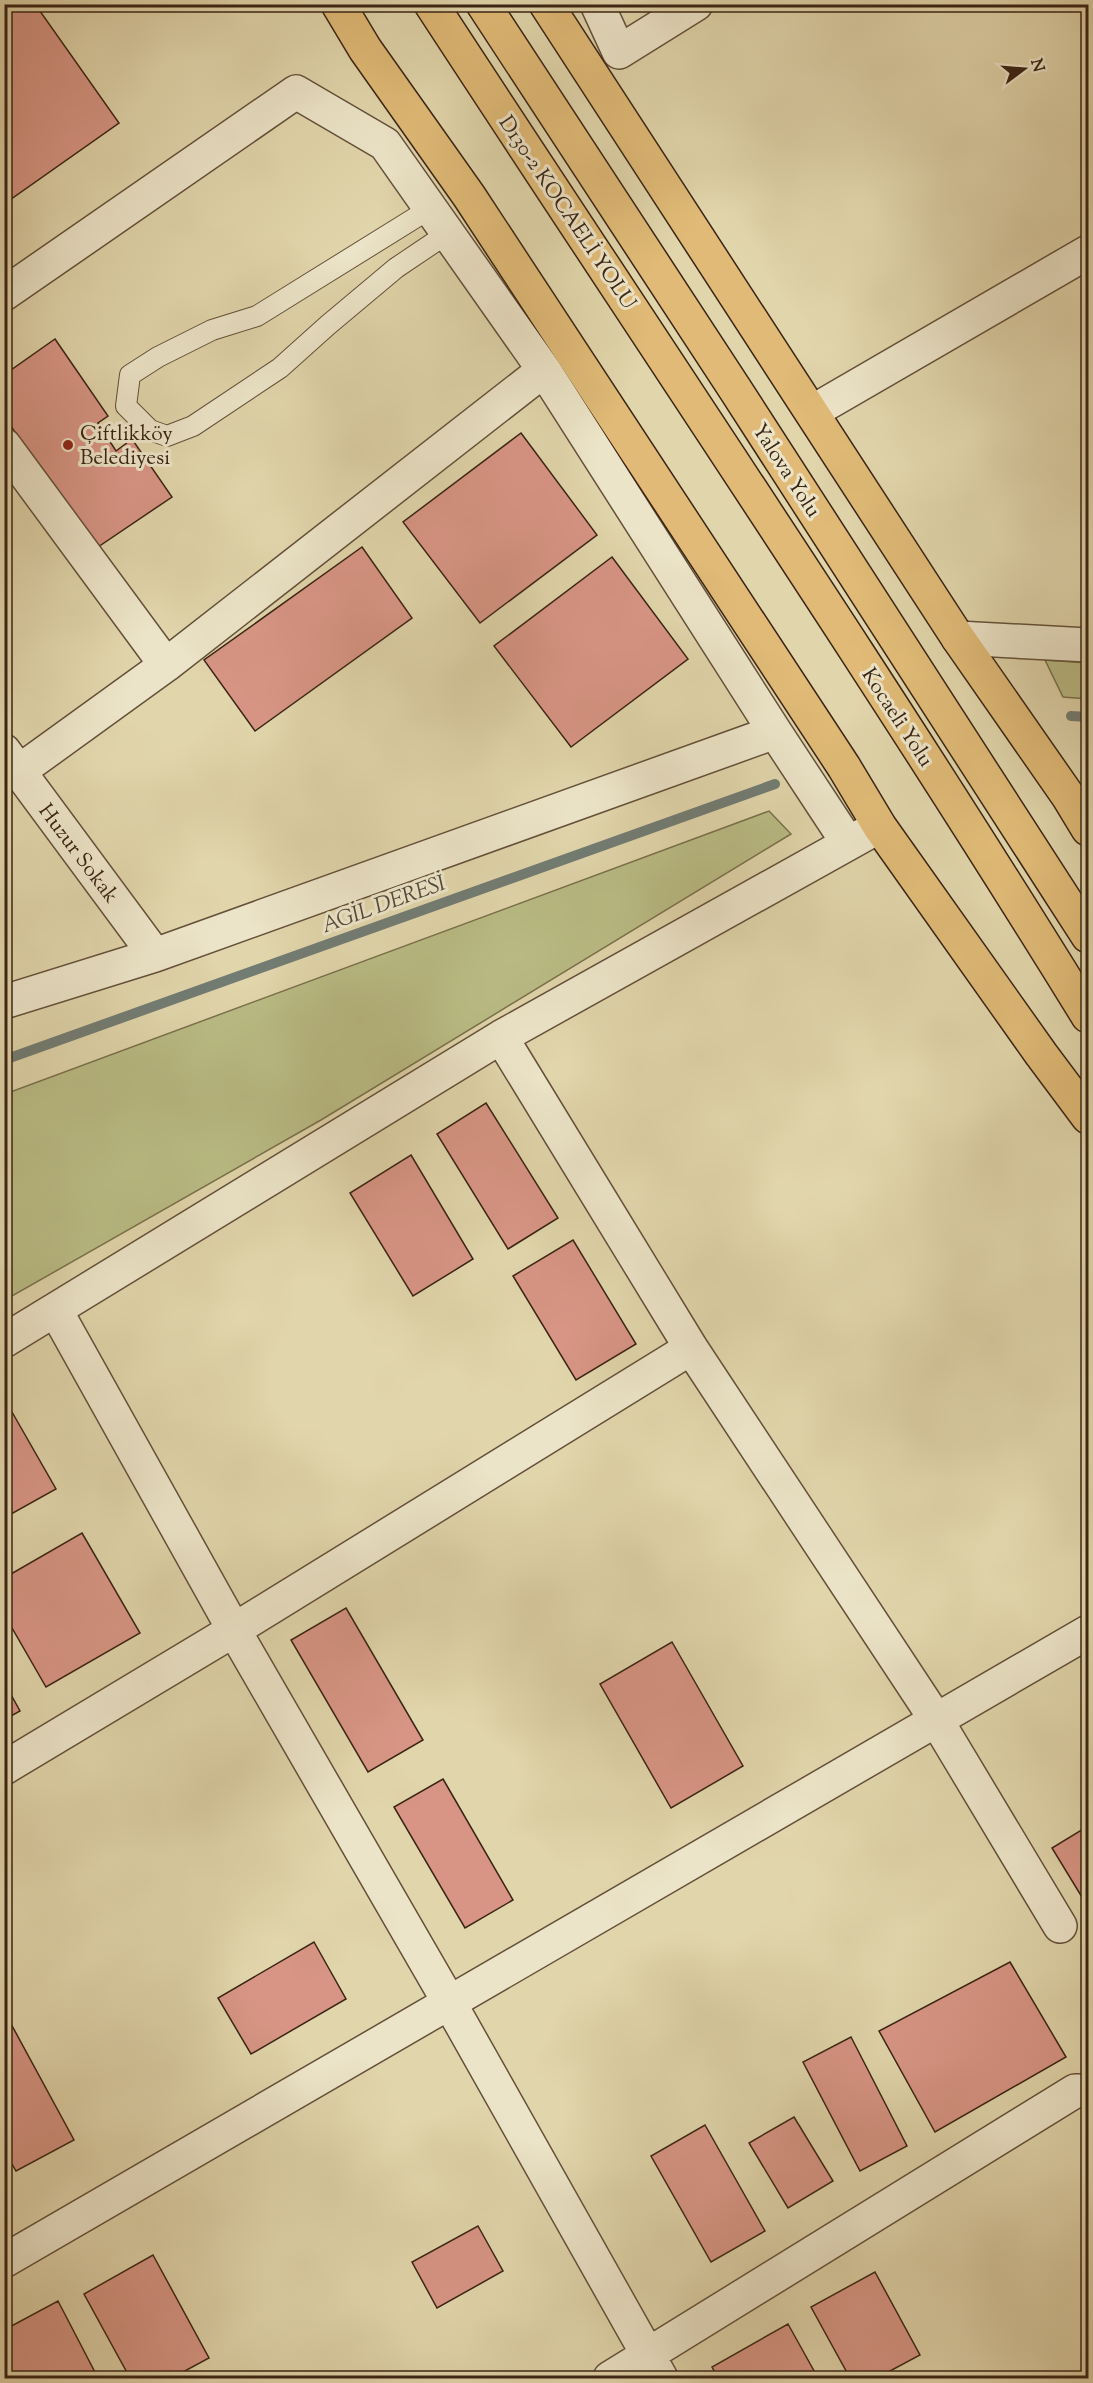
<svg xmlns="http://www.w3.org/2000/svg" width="1093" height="2383" viewBox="0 0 1093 2383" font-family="'Sorts Mill Goudy',serif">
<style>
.green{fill:#b9bb84;stroke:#7a704c;stroke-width:1.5}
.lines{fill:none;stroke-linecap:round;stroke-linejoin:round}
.stream{stroke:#727c73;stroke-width:10}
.building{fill:#d89585;stroke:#3a2414;stroke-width:1.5}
.lane-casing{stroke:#64503a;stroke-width:22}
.street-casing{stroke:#64503a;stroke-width:36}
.highway-casing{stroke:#3a2414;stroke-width:36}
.lane{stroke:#ece4c8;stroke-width:20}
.street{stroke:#ece4c8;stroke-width:33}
.highway{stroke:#e0ba76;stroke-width:33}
.poi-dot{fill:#8f2418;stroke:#ece4c8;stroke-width:2}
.labels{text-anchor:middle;stroke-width:6;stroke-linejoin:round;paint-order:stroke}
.street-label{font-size:21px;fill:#3a2414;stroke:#ece4c8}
.poi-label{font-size:21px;fill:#3a2414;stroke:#ece4c8;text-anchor:start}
.water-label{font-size:22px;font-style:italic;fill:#52483c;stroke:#ece4c8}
</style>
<rect width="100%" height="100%" fill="#e1d5ab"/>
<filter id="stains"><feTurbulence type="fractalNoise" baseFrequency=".00333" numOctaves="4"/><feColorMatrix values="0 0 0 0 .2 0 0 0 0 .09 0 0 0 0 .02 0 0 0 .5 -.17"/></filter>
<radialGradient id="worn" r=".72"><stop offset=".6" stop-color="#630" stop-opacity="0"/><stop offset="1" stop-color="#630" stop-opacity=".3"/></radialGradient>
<path class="green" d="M 1045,660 L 1088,663 L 1088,699 L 1063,697 Z
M 769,811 L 791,834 L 321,1120 L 5,1300 L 5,1094 Z"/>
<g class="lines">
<path class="stream" d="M 1071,716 L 1088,717
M 4,1060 L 775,784"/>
</g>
<path class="building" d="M 4,4 L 35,4 L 119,123 L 4,204 Z
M 55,339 L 108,416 L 98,423 L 116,451 L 132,439 L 172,497 L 95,549 L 4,416 L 4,375 Z
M 521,433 L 597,535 L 480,623 L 403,522 Z
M 362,547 L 412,618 L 255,731 L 204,660 Z
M 612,557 L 688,659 L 571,747 L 494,646 Z
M 486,1103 L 558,1218 L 508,1249 L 437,1134 Z
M 411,1155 L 473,1259 L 413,1296 L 350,1193 Z
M 573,1240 L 636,1344 L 576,1380 L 513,1276 Z
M 4,1398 L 56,1489 L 4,1518 Z
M 82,1533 L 140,1633 L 46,1687 L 4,1614 L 4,1578 Z
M 346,1608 L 423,1740 L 368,1772 L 291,1640 Z
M 672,1642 L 743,1766 L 671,1808 L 600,1684 Z
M 4,1682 L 20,1711 L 4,1720 Z
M 443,1779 L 513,1900 L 465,1928 L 394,1807 Z
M 1088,1826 L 1088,1907 L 1052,1848 Z
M 314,1942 L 346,1999 L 251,2054 L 218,1998 Z
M 1010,1962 L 1066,2057 L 935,2132 L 879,2031 Z
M 10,2022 L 74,2140 L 16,2171 L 4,2150 L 4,2025 Z
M 851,2037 L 907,2146 L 860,2171 L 803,2062 Z
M 794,2117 L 833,2181 L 788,2208 L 749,2143 Z
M 705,2125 L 765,2231 L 711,2262 L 651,2156 Z
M 478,2226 L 503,2271 L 437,2308 L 412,2262 Z
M 153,2255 L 209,2358 L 172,2378 L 130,2378 L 84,2294 Z
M 875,2272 L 920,2355 L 877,2378 L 850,2378 L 811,2307 Z
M 58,2301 L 98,2378 L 11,2378 L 4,2365 L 4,2330 Z
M 788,2324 L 818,2378 L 718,2378 L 712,2367 Z"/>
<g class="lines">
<g class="lane-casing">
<path id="lane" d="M 431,208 L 257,316 L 212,330 L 158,357 L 130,375 L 126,406 L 150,430 L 167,436 L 193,426 L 280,368 L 328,325 L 396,268 L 448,233"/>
</g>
<g class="street-casing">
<path id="street" d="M 597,4 L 619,52 L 696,4
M 4,294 L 296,92 L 385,144 L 544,370 L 775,732 L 848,843
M 812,412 L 1088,252
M 4,445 L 166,665
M 958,638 L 1088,645
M 4,751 L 155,955
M 18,772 L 166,665 L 544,370
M 4,1002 L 155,955 L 775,732
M 501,1037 L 691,1348 L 937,1721 L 1060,1926
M 56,1311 L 234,1630 L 449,2002 L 661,2378
M 4,1341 L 501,1037 L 867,833
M 4,1768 L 234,1630 L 691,1348
M 4,2261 L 1088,1632
M 610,2378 L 1075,2091 L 1088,2091"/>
</g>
<g class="highway-casing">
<path id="highway" d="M 338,4 L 365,49 L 469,196 L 844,767 L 880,827 L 1041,1054 L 1088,1117
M 431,4 C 651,341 877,674 1088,1016
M 483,4 L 735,389 L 1088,936
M 546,4 L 958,638 L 1068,796 L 1088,829"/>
</g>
<use href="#lane" class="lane"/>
<use href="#street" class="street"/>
<use href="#highway" class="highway"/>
</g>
<circle class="poi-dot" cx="68" cy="445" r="6"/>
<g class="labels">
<g class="street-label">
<text transform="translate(568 212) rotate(56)" y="7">D130-2 KOCAELİ YOLU</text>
<text transform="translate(787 470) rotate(57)" y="7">Yalova Yolu</text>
<text transform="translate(898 717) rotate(57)" y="7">Kocaeli̇ Yolu</text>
<text transform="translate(79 853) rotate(53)" y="7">Huzur Sokak</text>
</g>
<g class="poi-label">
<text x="80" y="440">Çiftlikköy<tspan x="80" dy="24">Belediyesi</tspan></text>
</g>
<g class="water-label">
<text transform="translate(383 903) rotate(-20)" y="8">AGİL DERESİ</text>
</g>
</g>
<rect width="1093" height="2383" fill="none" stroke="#e1d5ab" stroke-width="24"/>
<rect x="6" y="6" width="1081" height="2371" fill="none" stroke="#3a2414" stroke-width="3"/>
<rect x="12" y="12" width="1069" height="2359" fill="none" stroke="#3a2414" stroke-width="1.5"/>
<g transform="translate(1024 69) rotate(74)" stroke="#ece4c8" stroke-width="4.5" paint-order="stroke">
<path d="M0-4.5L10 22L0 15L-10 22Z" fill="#3a2414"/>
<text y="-9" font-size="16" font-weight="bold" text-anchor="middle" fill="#3a2414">N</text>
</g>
<rect width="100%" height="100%" filter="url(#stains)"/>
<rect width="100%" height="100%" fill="url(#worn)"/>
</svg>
